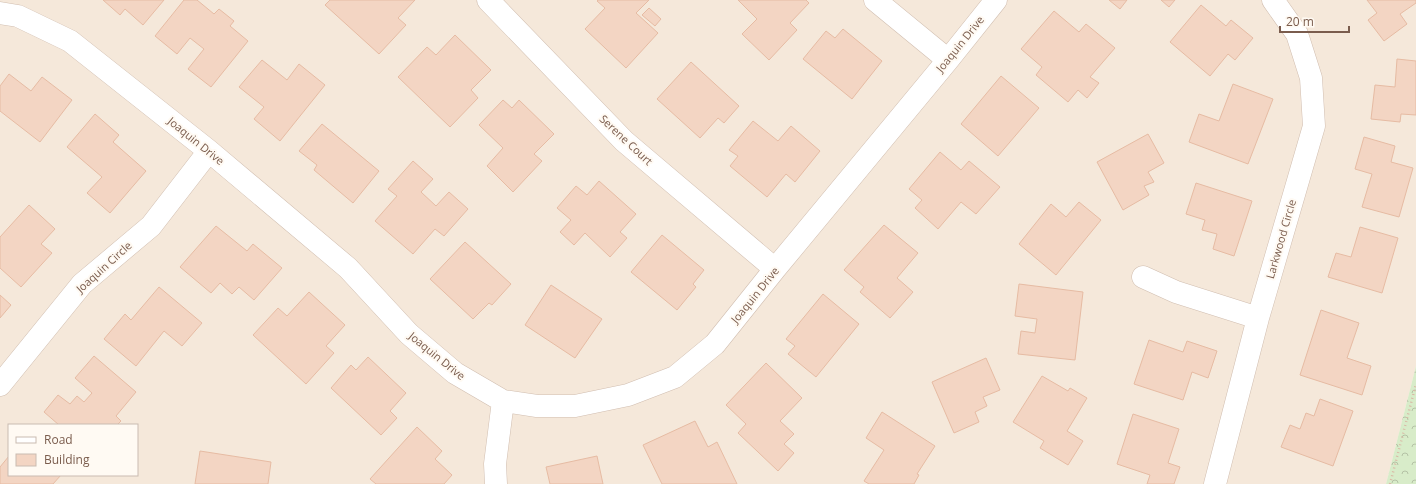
<svg xmlns="http://www.w3.org/2000/svg" width="1416" height="484" viewBox="0 0 1416 484" font-family="'Open Sans',sans-serif">
<style>
.residential{fill:#f5e8da;fill-rule:evenodd}
.forest{fill:url(#forest-crowns)}
.building{fill:#f3d5c3;stroke:#e6bba3}
.lines{fill:none;stroke-linecap:round;stroke-linejoin:round}
.minor-casing{stroke:#d1beb0;stroke-width:23}
.path{stroke:#d9b8a5;stroke-width:2.5;stroke-dasharray:1 3;stroke-linecap:butt}
.minor{stroke:#fff;stroke-width:22}
.labels{text-anchor:middle;stroke-width:4;stroke-linejoin:round;paint-order:stroke}
.street-label{font-size:11px;fill:#7a5c4d;stroke:#fffaf3}
</style>
<defs>
<pattern id="forest-crowns" width="20" height="18" patternUnits="userSpaceOnUse"><rect width="20" height="18" fill="#d8ecc9"/><path d="M2 6a3 3 0 1 1 6 0M12 15a3 3 0 1 1 6 0" fill="none" stroke="#b4c2a5"/></pattern>
</defs>
<rect width="100%" height="100%" fill="#fdf6ec"/>
<path class="residential" d="M 0,0 L 1416,0 L 1416,366 L 1386,484 L 0,484 ZM 9,425 L 137,425 L 137,475 L 9,475 Z"/>
<path class="forest" d="M 1416,366 L 1416,484 L 1386,484 Z"/>
<path class="building" d="M 103,0 L 164,0 L 143,25 L 125,9 L 120,15 Z
M 184,0 L 197,0 L 214,14 L 219,9 L 234,21 L 230,26 L 248,41 L 211,87 L 188,69 L 204,49 L 190,38 L 177,54 L 155,36 Z
M 330,0 L 415,0 L 398,18 L 406,25 L 379,54 L 325,5 Z
M 598,0 L 649,0 L 636,13 L 658,33 L 626,68 L 585,29 L 605,8 L 597,1 Z
M 738,0 L 806,0 L 809,3 L 790,23 L 797,30 L 769,60 L 742,34 L 757,19 Z
M 1109,0 L 1127,0 L 1120,9 Z
M 1161,0 L 1175,0 L 1169,7 Z
M 1367,0 L 1416,0 L 1416,3 L 1400,14 L 1407,24 L 1384,41 L 1368,20 L 1377,13 Z
M 1201,5 L 1226,26 L 1231,20 L 1253,38 L 1235,60 L 1228,54 L 1210,76 L 1170,42 Z
M 649,8 L 661,19 L 655,26 L 642,15 Z
M 1054,11 L 1079,32 L 1086,24 L 1115,48 L 1090,77 L 1099,83 L 1087,98 L 1078,90 L 1068,102 L 1036,75 L 1042,67 L 1021,49 Z
M 843,29 L 882,61 L 852,99 L 803,59 L 826,31 L 835,38 Z
M 455,35 L 491,70 L 471,90 L 478,98 L 450,127 L 398,77 L 427,47 L 436,55 Z
M 1397,59 L 1416,61 L 1416,115 L 1401,114 L 1400,122 L 1371,119 L 1375,85 L 1395,87 Z
M 262,60 L 287,80 L 299,64 L 325,85 L 280,141 L 254,119 L 264,107 L 239,87 Z
M 691,62 L 739,106 L 724,123 L 718,118 L 700,138 L 657,99 Z
M 9,74 L 31,91 L 42,77 L 72,100 L 40,142 L 0,111 L 0,86 Z
M 1001,76 L 1039,108 L 998,156 L 961,124 Z
M 1233,84 L 1273,99 L 1248,164 L 1189,142 L 1199,114 L 1219,121 Z
M 503,100 L 512,108 L 519,100 L 554,134 L 534,154 L 542,161 L 513,192 L 487,166 L 503,148 L 479,125 Z
M 95,114 L 119,135 L 113,142 L 146,171 L 110,213 L 87,193 L 102,177 L 67,147 Z
M 753,121 L 778,141 L 791,126 L 820,151 L 795,182 L 786,174 L 767,197 L 730,166 L 738,156 L 729,150 Z
M 322,124 L 379,171 L 353,203 L 314,170 L 317,165 L 299,151 Z
M 1148,134 L 1164,163 L 1148,172 L 1154,182 L 1144,186 L 1149,195 L 1123,210 L 1097,162 Z
M 1364,137 L 1395,146 L 1391,162 L 1413,168 L 1399,217 L 1362,207 L 1372,174 L 1355,169 Z
M 940,152 L 961,170 L 969,161 L 1000,187 L 976,214 L 961,202 L 938,229 L 915,208 L 922,200 L 909,189 Z
M 413,161 L 433,179 L 421,192 L 436,206 L 449,192 L 468,209 L 444,236 L 435,229 L 413,254 L 375,221 L 397,196 L 388,189 Z
M 599,181 L 636,214 L 620,232 L 627,238 L 610,257 L 585,233 L 574,245 L 560,232 L 571,220 L 557,208 L 576,186 L 587,195 Z
M 1196,183 L 1252,201 L 1234,256 L 1213,249 L 1217,234 L 1202,230 L 1205,220 L 1186,214 Z
M 1079,202 L 1101,220 L 1056,275 L 1019,244 L 1051,204 L 1066,217 Z
M 29,205 L 55,229 L 41,244 L 52,253 L 21,287 L 0,268 L 0,237 Z
M 884,225 L 918,253 L 897,278 L 913,292 L 890,318 L 860,292 L 864,287 L 844,270 Z
M 216,226 L 247,251 L 253,244 L 282,268 L 254,300 L 239,287 L 232,294 L 220,283 L 211,293 L 180,267 Z
M 1360,227 L 1398,238 L 1382,293 L 1328,277 L 1336,253 L 1351,257 Z
M 662,235 L 704,270 L 693,284 L 696,287 L 677,310 L 631,272 Z
M 465,242 L 511,284 L 492,305 L 489,303 L 473,319 L 430,279 Z
M 1019,284 L 1083,292 L 1075,360 L 1018,354 L 1021,331 L 1035,333 L 1037,319 L 1015,316 Z
M 551,285 L 602,319 L 575,358 L 525,325 Z
M 159,287 L 202,323 L 182,346 L 164,331 L 136,366 L 104,339 L 125,314 L 131,320 Z
M 309,292 L 345,325 L 326,346 L 334,353 L 306,384 L 253,335 L 278,308 L 287,316 Z
M 823,294 L 859,324 L 816,377 L 788,354 L 795,346 L 786,339 Z
M 0,295 L 11,305 L 0,318 Z
M 1321,310 L 1359,323 L 1347,358 L 1371,366 L 1362,395 L 1300,375 Z
M 1149,340 L 1183,352 L 1187,341 L 1217,351 L 1208,378 L 1192,372 L 1183,400 L 1134,384 Z
M 94,356 L 136,392 L 116,416 L 121,421 L 117,425 L 59,425 L 44,412 L 58,395 L 70,404 L 77,396 L 84,402 L 92,393 L 75,378 Z
M 368,357 L 406,393 L 390,411 L 397,418 L 381,435 L 331,388 L 351,365 L 356,370 Z
M 986,358 L 1000,390 L 983,397 L 987,406 L 975,412 L 979,422 L 954,433 L 932,382 Z
M 766,363 L 802,398 L 780,421 L 794,434 L 784,444 L 794,453 L 778,471 L 738,433 L 746,424 L 726,405 Z
M 1042,376 L 1068,391 L 1070,388 L 1087,398 L 1067,431 L 1083,441 L 1068,465 L 1040,448 L 1044,441 L 1013,422 Z
M 1320,399 L 1353,411 L 1333,466 L 1281,447 L 1290,425 L 1300,429 L 1306,413 L 1314,416 Z
M 882,412 L 935,446 L 917,474 L 919,475 L 914,484 L 869,484 L 864,481 L 884,450 L 866,438 Z
M 1133,414 L 1179,429 L 1168,463 L 1180,467 L 1174,484 L 1147,484 L 1150,475 L 1117,464 Z
M 695,421 L 708,447 L 717,442 L 737,484 L 662,484 L 643,445 Z
M 417,427 L 442,451 L 435,459 L 452,475 L 444,484 L 376,484 L 370,479 Z
M 200,451 L 271,462 L 268,484 L 195,484 Z
M 9,456 L 9,475 L 61,475 L 53,484 L 0,484 L 0,467 Z
M 597,456 L 603,484 L 550,484 L 546,467 Z"/>
<g class="lines">
<g class="minor-casing">
<path id="minor" d="M 488,0 L 624,141 L 775,269
M 875,0 L 948,60
M 0,13 L 18,16 L 70,41 L 209,151 L 348,268 L 409,334 L 455,373 L 503,401 L 537,406 L 575,406 L 628,395 L 675,377 L 715,344 L 775,269 L 948,60 L 996,0
M 1143,277 L 1176,292 L 1258,318
M 0,385 L 82,284 L 151,226 L 209,151
M 496,484 L 495,464 L 503,401
M 1215,484 L 1258,318 L 1314,126 L 1311,78 L 1297,34 L 1273,0"/>
</g>
<path class="path" d="M 1390,484 L 1416,384"/>
<use href="#minor" class="minor"/>
</g>
<g class="labels">
<g class="street-label">
<text transform="translate(960 44) rotate(-51)" y="4">Joaquin Drive</text>
<text transform="translate(626 140) rotate(43)" y="4">Serene Court</text>
<text transform="translate(196 141) rotate(39)" y="4">Joaquin Drive</text>
<text transform="translate(1281 239) rotate(-74)" y="4">Larkwood Circle</text>
<text transform="translate(104 267) rotate(-42)" y="4">Joaquin Circle</text>
<text transform="translate(755 295) rotate(-51)" y="4">Joaquin Drive</text>
<text transform="translate(437 356) rotate(39)" y="4">Joaquin Drive</text>
</g>
</g>
<rect x="8" y="424" width="130" height="52" fill="#fffaf3" stroke="#cabbb1"/>
<rect x="16" y="437" width="20" height="6" fill="#ffffff" stroke="#cabbb1"/>
<text x="44" y="444" font-size="12" fill="#7a5c4d">Road</text>
<rect x="16" y="454" width="20" height="12" fill="#f3d5c3" stroke="#cabbb1"/>
<text x="44" y="464" font-size="12" fill="#7a5c4d">Building</text>
<path d="M1280 26v6h69v-6" fill="none" stroke="#7a5c4d" stroke-width="2"/>
<text x="1286" y="26" font-size="12" fill="#7a5c4d" stroke="#fffaf3" stroke-width="3" paint-order="stroke">20 m</text>
</svg>
